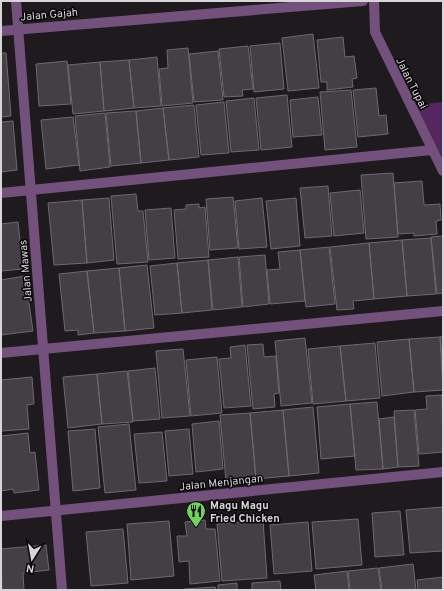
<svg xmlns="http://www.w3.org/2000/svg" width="444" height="591" viewBox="0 0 444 591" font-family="Overpass,sans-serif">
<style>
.green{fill:#552660}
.building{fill:#433f44;stroke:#6d696e}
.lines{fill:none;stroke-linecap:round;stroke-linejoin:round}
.minor{stroke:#74507c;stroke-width:10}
.labels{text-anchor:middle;stroke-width:3;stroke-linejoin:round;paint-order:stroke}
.street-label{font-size:11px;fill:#d8d5d8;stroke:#070607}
.poi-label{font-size:11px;font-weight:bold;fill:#d8d5d8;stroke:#070607;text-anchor:start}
</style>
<rect width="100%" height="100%" fill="#1e1a1e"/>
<path class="green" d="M 443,102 L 443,159 L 416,105 Z"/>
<path class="building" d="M 313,34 L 319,88 L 288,91 L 282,38 Z
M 343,37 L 345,57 L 354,56 L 357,78 L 352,79 L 353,87 L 327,90 L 327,82 L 321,82 L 317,40 Z
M 280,43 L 284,89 L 254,92 L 250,46 Z
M 248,46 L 253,89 L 242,90 L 243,96 L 224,97 L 219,49 Z
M 188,48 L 193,103 L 162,106 L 159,69 L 168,68 L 167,50 Z
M 218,51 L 223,100 L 194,102 L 189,54 Z
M 1,53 L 6,53 L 11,116 L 1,117 Z
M 157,57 L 161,106 L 134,108 L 129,60 Z
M 129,60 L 134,108 L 104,111 L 100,62 Z
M 67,61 L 71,104 L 39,106 L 36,64 Z
M 100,62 L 104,111 L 73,114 L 68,65 Z
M 376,88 L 379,116 L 386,115 L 388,134 L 358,137 L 353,90 Z
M 351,90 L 357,147 L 325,150 L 320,92 Z
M 287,95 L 292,147 L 261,150 L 256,98 Z
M 318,97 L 322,135 L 293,137 L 290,100 Z
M 254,98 L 259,150 L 231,152 L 226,101 Z
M 224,102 L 229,153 L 201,155 L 196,105 Z
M 194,105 L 199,157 L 169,160 L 163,108 Z
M 163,108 L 169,160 L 141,163 L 136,111 Z
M 136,111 L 141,163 L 111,166 L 106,113 Z
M 105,113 L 110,167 L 80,171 L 75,116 Z
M 73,117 L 79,165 L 46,169 L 41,120 Z
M 13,121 L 17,170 L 1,172 L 1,122 Z
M 393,173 L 398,237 L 366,239 L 361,175 Z
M 422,181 L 424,205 L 440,204 L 441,220 L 436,221 L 437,234 L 414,236 L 414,233 L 398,234 L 394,183 Z
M 328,186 L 332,236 L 305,238 L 300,188 Z
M 360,190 L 364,233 L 334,236 L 330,193 Z
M 136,194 L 138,211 L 143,211 L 148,262 L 117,264 L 111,196 Z
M 233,197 L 238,248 L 210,250 L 206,199 Z
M 109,198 L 114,260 L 87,263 L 82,200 Z
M 262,198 L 267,247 L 239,249 L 235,201 Z
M 296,198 L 300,246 L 271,249 L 266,201 Z
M 82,200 L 87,263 L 54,265 L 48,203 Z
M 199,204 L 199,208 L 205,207 L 209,257 L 178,259 L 174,210 L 186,209 L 186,205 Z
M 171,208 L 175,258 L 149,260 L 145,210 Z
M 18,222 L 23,269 L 1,271 L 1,224 Z
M 443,236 L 443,293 L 437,294 L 431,237 Z
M 431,238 L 436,294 L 407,296 L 402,240 Z
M 402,240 L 407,296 L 374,299 L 369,243 Z
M 369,243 L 374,299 L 353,301 L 354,309 L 337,310 L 330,247 Z
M 329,247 L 335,304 L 306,307 L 300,250 Z
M 300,250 L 305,301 L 270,304 L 267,270 L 280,269 L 278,252 Z
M 265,255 L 269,304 L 243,307 L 239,257 Z
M 238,257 L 242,307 L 213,310 L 208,260 Z
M 208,260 L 212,310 L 182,313 L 177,263 Z
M 177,263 L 182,313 L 155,315 L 150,266 Z
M 147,265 L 154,328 L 125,331 L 119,268 Z
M 119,268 L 125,331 L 94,333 L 87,271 Z
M 87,271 L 94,333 L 78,335 L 78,330 L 65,331 L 59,274 Z
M 25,276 L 33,331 L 1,335 L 1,280 Z
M 443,336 L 443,367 L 440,337 Z
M 440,337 L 443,390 L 414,392 L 409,339 Z
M 305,338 L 312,403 L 281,406 L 275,341 Z
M 409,339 L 414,392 L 382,396 L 377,342 Z
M 375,343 L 380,398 L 346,401 L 340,346 Z
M 263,344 L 264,357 L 276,356 L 279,393 L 274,394 L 275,407 L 253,409 L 247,345 Z
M 245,345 L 251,406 L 224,408 L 219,359 L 231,358 L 230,347 Z
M 340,346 L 346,401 L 313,404 L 308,349 Z
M 183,349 L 190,416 L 162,418 L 156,351 Z
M 217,357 L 222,413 L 191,416 L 186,360 Z
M 155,368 L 160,419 L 133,421 L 128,371 Z
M 127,371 L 133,422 L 102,424 L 97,374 Z
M 97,374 L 102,424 L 68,428 L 63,377 Z
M 32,377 L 34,404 L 27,405 L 29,429 L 1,431 L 1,380 Z
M 442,395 L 443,452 L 419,454 L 415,410 L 427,409 L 426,396 Z
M 377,402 L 383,469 L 356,470 L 350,404 Z
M 350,404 L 355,456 L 321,459 L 317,407 Z
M 313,407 L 319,473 L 289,476 L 283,410 Z
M 283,410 L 289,476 L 256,479 L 250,413 Z
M 414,410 L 419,466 L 398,467 L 394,411 Z
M 250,413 L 256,479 L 226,481 L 220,415 Z
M 394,417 L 398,467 L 383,469 L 379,419 Z
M 219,421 L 223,469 L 196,472 L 192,424 Z
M 129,424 L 136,490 L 105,493 L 98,427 Z
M 95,429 L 100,488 L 73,491 L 68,431 Z
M 189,429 L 193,474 L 169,476 L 165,431 Z
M 162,432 L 167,481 L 139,483 L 134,434 Z
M 28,433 L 30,453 L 35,452 L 39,490 L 14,493 L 13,489 L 1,491 L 1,436 Z
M 443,507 L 443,551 L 410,553 L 406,510 Z
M 400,511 L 404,555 L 375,557 L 372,513 Z
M 358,519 L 362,565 L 316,569 L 312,522 Z
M 205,520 L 206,529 L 215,529 L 220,581 L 190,584 L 189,561 L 179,562 L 177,536 L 187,536 L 185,522 Z
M 263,520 L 267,578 L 222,581 L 217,524 Z
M 169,521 L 174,576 L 131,580 L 127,524 Z
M 308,522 L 312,571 L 274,574 L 270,525 Z
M 123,529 L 128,583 L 91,586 L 86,532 Z
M 46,545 L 49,570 L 23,573 L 24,590 L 2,590 L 1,549 Z
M 413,564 L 416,590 L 382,590 L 379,568 Z
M 378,568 L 381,590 L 350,590 L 348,571 Z
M 347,571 L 349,590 L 316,590 L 314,575 Z
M 443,577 L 443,590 L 418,590 L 417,580 Z
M 280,581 L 281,590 L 252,590 L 252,583 Z
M 237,583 L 237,590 L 218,590 L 218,585 Z
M 215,587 L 216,590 L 185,590 L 184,589 Z"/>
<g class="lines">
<path class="minor" d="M 16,1 L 62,590
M 374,1 L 375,32 L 443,171
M 1,31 L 363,1
M 1,193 L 432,150
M 1,353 L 443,311
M 1,516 L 443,472"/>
</g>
<defs>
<g id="restaurant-pin" transform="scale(1)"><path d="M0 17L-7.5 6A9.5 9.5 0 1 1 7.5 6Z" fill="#73d25c" stroke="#070607"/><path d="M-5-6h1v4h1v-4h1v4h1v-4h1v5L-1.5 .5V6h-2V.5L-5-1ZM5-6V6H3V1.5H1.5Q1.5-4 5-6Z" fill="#111"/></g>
</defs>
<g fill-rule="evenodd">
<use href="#restaurant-pin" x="196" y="511"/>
</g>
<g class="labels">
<g class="street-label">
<text transform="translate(49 14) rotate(-5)" y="4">Jalan Gajah</text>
<text transform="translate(412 83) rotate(63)" y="4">Jalan Tupai</text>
<text transform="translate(25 271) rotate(-95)" y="4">Jalan Mawas</text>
<text transform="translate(221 482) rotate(-6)" y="4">Jalan Menjangan</text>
</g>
<g class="poi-label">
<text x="210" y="509">Magu Magu<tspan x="210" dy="13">Fried Chicken</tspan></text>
</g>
</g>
<rect width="444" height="591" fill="none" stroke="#d8d5d8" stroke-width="4"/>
<g transform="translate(32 559) rotate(191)" stroke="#070607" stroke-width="3" paint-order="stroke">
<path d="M0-3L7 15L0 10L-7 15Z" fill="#d8d5d8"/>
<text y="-6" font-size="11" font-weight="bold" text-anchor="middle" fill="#d8d5d8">N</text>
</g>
</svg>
